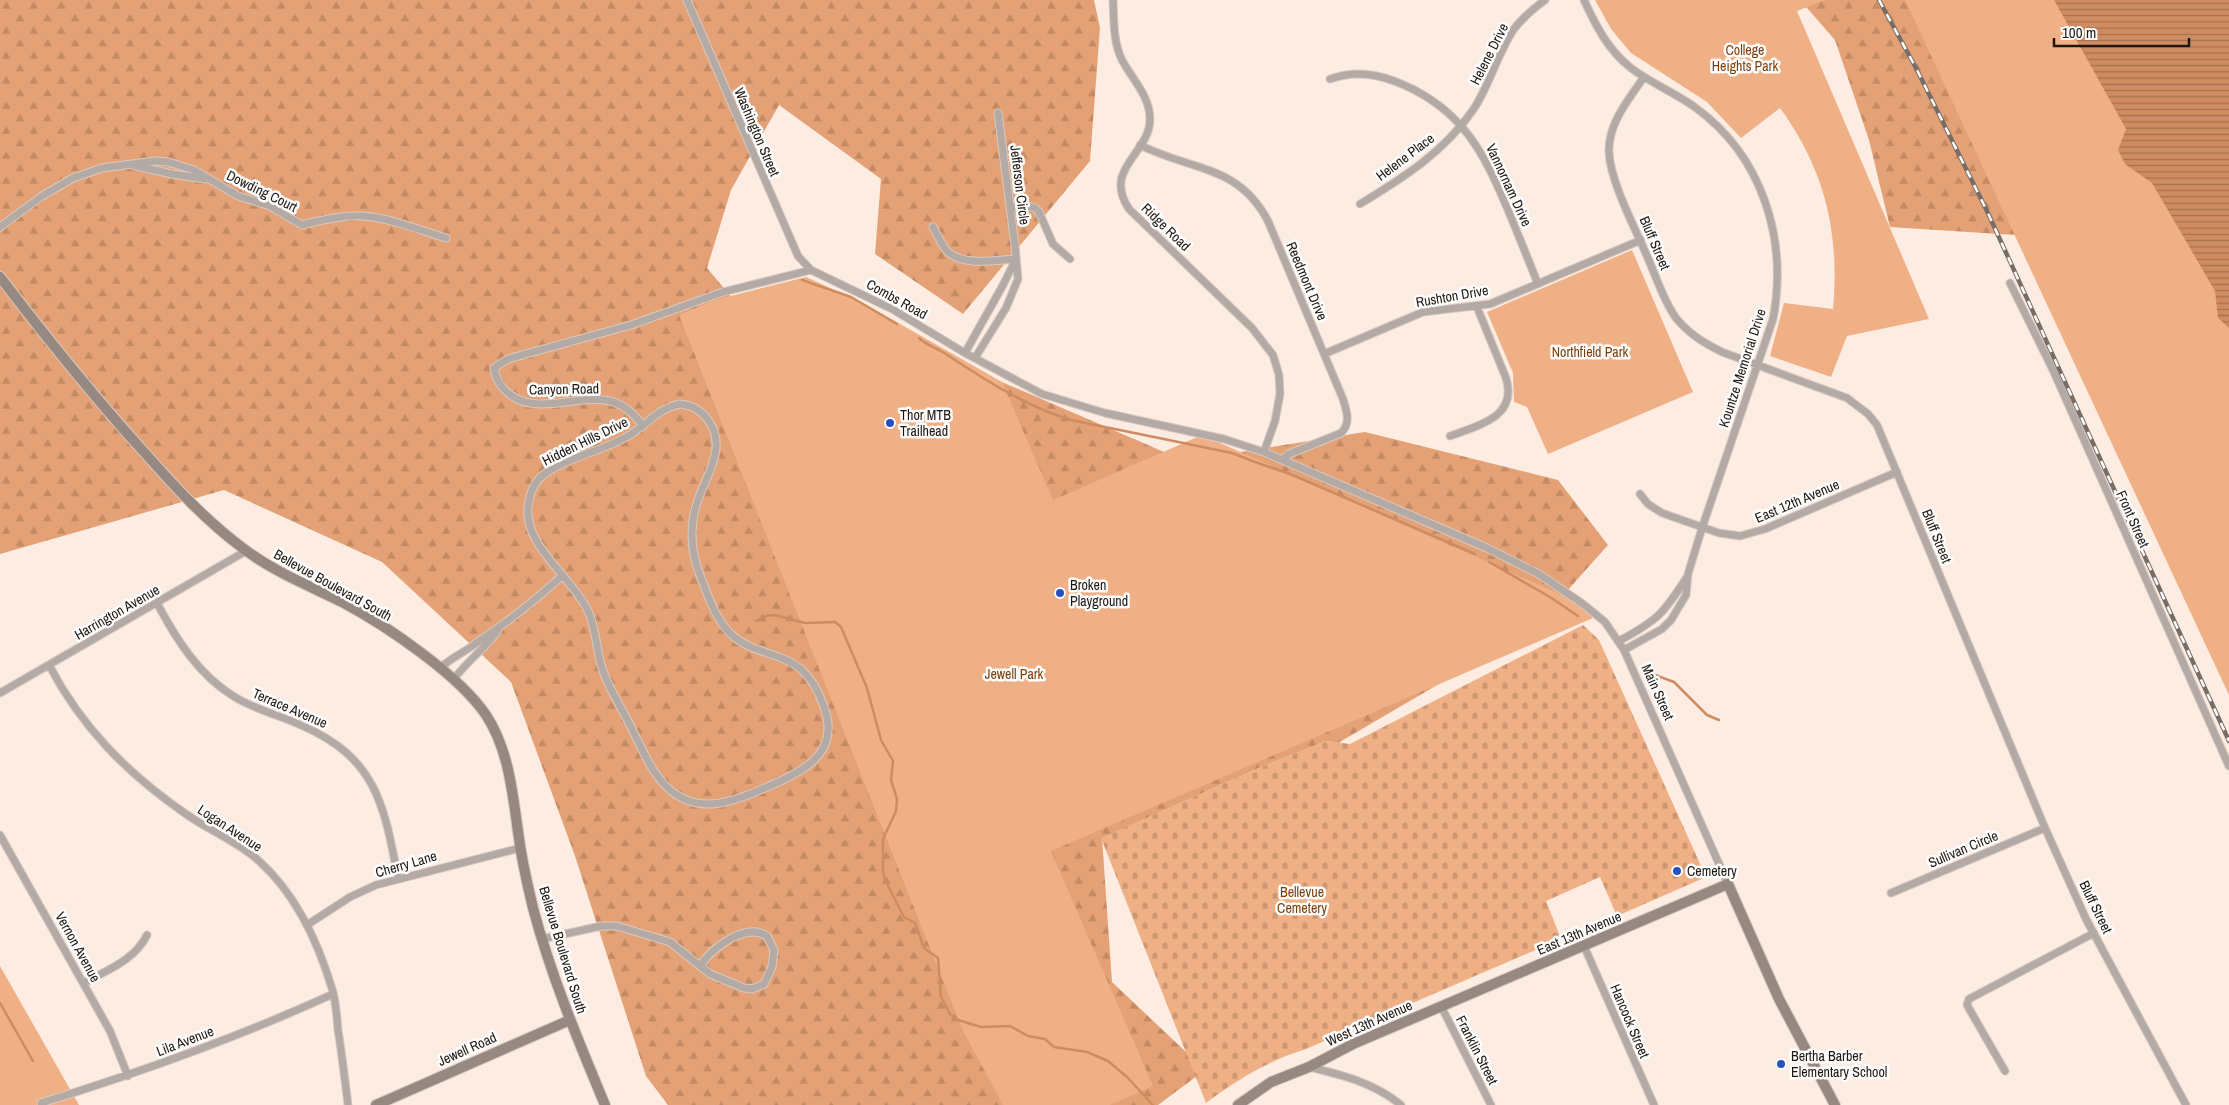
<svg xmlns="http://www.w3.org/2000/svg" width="2229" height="1105" viewBox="0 0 2229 1105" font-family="'Archivo Narrow',sans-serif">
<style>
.forest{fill:url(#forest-firs)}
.cemetery{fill:url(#cemetery-stones)}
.green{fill:#f0b085}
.water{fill:url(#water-rules)}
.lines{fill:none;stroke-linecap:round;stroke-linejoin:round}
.stream{stroke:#ce8c60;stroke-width:2.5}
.street-casing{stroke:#d9cac1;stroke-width:9}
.secondary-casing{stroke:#d9cac1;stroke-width:12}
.street{stroke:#b3aaa5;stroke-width:7}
.secondary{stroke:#968981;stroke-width:10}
.rail-casing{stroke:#786d66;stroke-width:4.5}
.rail{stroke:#fdfdfd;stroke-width:2.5;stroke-dasharray:8;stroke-linecap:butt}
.poi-dot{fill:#2550be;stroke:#fdfdfd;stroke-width:2}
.labels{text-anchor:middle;stroke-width:5;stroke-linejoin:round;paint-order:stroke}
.park-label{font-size:14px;fill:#7c3f0a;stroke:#fdfdfd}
.street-label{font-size:14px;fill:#1e1712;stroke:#fdfdfd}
.poi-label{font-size:14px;fill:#1e1712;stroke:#fdfdfd;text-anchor:start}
</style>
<defs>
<pattern id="forest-firs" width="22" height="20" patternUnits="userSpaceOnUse" patternTransform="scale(1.25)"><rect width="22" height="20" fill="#e4a175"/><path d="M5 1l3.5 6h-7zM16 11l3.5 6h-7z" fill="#c38a64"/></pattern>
<pattern id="cemetery-stones" width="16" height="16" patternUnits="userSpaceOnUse" patternTransform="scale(1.25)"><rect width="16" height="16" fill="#f0b085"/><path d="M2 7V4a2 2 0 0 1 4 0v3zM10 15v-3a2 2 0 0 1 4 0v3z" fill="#cd9772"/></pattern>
<pattern id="water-rules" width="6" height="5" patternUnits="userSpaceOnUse" patternTransform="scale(1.25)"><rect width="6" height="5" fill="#ce8c60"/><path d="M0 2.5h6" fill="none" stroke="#a7714e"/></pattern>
</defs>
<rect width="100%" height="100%" fill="#fdece2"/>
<path class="forest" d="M 0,0 L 1094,0 L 1100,28 L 1090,161 L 963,314 L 875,254 L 881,179 L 779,105 L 731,190 L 707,268 L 782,357 L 923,348 L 1185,461 L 1365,432 L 1558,480 L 1608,545 L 1533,629 L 1338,743 L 1326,741 L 1259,768 L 1102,838 L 1112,982 L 1205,1070 L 1158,1105 L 668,1105 L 646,1076 L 575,856 L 511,682 L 382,562 L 224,490 L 0,554 Z
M 1800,0 L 2040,0 L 2015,235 L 1890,227 L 1869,140 L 1835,40 Z"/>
<path class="cemetery" d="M 1583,625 L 1599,640 L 1706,877 L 1617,916 L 1600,877 L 1546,901 L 1561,939 L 1306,1049 C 1270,1060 1236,1080 1206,1103 L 1101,838 L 1259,768 L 1326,741 L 1350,744 Z"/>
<path class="green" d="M 1595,0 L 1825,0 L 1797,11 L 1929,319 L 1847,336 L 1831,377 L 1770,356 L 1784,303 L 1833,309 C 1840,233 1825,170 1780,108 L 1741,138 L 1707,102 L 1631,53 L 1611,29 Z
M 1905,0 L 2062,0 L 2229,266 L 2229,695 Z
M 1632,250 L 1693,392 L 1548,454 L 1527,407 L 1514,402 L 1513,373 L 1487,312 Z
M 806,277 L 865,304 L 1002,382 L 1053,500 L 1202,435 L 1499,567 L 1508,575 L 1507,571 L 1570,598 L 1593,618 L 1051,851 L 1153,1086 L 1110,1105 L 1003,1105 L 962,1029 L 679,315 L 715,300 Z
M 0,966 L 79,1105 L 0,1105 Z"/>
<path class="water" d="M 2054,0 L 2229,0 L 2229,328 L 2218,318 L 2215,291 L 2152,183 L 2125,164 L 2118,150 L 2126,129 Z"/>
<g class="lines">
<path class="stream" d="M 802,280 L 851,297 L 897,324
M 919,338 C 926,345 937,348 946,354 C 985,380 1025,406 1071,420 L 1232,453 L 1255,462 L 1290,474 L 1475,554
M 1489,562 L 1550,597 L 1578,616
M 756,621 L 766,616 L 775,615 L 805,623 L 835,622 L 841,627 L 867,688 L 881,740 L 893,761 L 891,780 L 897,799 L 896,811 L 883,839 L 883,870 L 885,880 L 904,917 L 915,923 L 924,948 L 938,958 L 941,997 L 950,1014 L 958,1020 L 981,1027 L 1010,1026 L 1028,1036 L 1045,1039 L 1054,1047 L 1087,1052 L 1108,1061 L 1127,1077 L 1153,1105
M 1655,675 L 1674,682 L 1707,715 L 1719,720
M 0,1003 L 33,1061"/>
<g class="street-casing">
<path id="street" d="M 687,0 L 798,256 L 811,270
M 1113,0 C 1114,20 1113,42 1122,60 C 1132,79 1150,96 1150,119 C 1150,154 1102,168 1129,209 L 1252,328 L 1273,355 L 1279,375 L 1280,394 L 1275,421 L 1264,452
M 1584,0 C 1596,26 1608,50 1631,68 C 1652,84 1676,93 1696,108 C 1763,157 1788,240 1773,319 L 1702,528 L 1688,574 L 1686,595 L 1671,620 L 1662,629 L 1624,650
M 1644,77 C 1629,99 1608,123 1609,152 C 1610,181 1635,228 1647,256 C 1656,276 1663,300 1676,318 C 1689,334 1704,343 1722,352 L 1847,398 L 1868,414 L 1877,425 L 2045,828 L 2086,919 L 2186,1105
M 1330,79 C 1356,70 1379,74 1404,85 C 1463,111 1484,153 1508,210 C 1518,234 1528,259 1538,284
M 1140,145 C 1191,171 1238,164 1268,221 L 1343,399 C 1347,412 1351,423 1341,433 L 1289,454 L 1282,460
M 132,165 L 172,174 L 205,179
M 1360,204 C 1403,178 1444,152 1473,110 C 1490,85 1497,54 1514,29 C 1523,17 1533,9 1545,0
M 1011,208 L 1024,205 L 1035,208 L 1039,212 L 1053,244 L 1070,259
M 0,227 L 42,196 L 73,178 L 102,168 L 155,161 L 168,162 L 194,170 L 238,196 L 270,206 L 302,225 C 322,220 343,215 363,216 C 391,218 419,230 446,238
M 933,227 C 937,234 941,244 947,251 C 963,267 996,260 1016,259
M 2010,283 L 2053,370 L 2229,766
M 965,353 L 1003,285 L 1016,259
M 1324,354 L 1423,312 L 1490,304 L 1641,240
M 975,358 L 1006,308 L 1018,279 L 1015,245 L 998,113
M 680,404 C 692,405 701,410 708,420 C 731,451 699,483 694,514 C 690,535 692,555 700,575 C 708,595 715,619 731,634 C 750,653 780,652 801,669 C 812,679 819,692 824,707 C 841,753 803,772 767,787 C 752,794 736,800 720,803 C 664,812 648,760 628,721 C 618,702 607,685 601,665 C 596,647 596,628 588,611 C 571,575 519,543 529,501 C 531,490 537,479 546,473 C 568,457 603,451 628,436 C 646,426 658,408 680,404 Z
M 643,426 C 634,414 625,405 610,401 C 575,393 531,420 503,388 C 498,382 495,376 494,368 L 508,359 L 631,325 L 723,292 L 811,270 L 892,309 L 965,353 L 1042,394 L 1105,413 L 1224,439 L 1264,452 L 1487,548 L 1539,574 L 1583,604 L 1605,622 L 1624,650 L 1728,884
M 1450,436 C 1479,425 1518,417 1506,378 L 1477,307
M 1640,494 L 1648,504 L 1662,513 L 1719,533 L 1740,536 L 1765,529 L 1897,472
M 157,603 C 176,639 198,674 233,696 C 255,710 280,715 303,726 C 377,759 384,805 398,878
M 1619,641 C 1658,620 1664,613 1687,577
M 49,665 C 82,728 128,774 186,814 C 210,831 237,841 259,861 C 297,895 319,944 333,992 C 336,1004 337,1017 338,1030 C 342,1055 345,1080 348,1105
M 440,668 C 451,658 463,653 475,644 C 506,623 536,600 563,575
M 454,679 C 467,661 485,649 498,630
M 0,693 L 246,551
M 0,835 L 110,1031 L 128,1076
M 1891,893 L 2045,828
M 307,925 L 350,897 L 376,885 L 520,848
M 542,939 L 601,926 L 617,926 L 670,942 L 710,974 L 744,988 L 752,989 L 764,984 L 772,967 L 774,950 L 767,936 C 745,922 712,948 700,966
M 1584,946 L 1654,1105
M 84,983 C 107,970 135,960 147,935
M 1441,1006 L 1491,1105
M 1309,1067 C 1343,1075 1374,1083 1401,1105
M 2005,1071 L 1967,1005 L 1969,999 L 2094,933
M 41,1103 C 141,1072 239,1037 333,994"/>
</g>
<g class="secondary-casing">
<path id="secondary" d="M 0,277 C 46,337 93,396 144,452 C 175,487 206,521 244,549 C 274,572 310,586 344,603 C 387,626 459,675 486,715 C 511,753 513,801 520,845 C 523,866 528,887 533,908 C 551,976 578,1040 605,1105
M 376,1105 L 570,1020
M 1238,1105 L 1271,1082 L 1309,1067 L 1353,1044 L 1728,884 L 1779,999 L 1835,1105"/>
</g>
<use href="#street" class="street"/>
<use href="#secondary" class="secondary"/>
<g class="rail-casing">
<path id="rail" d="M 1879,0 L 1916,68 L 1987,211 L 2229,741"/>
</g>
<use href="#rail" class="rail"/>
</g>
<g class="poi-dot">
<circle cx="890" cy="423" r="5"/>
<circle cx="1060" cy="593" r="5"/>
<circle cx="1677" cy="871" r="5"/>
<circle cx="1781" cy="1064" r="5"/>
</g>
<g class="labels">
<g class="park-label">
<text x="1745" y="55">College<tspan x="1745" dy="16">Heights Park</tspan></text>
<text x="1590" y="357">Northfield Park</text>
<text x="1014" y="679">Jewell Park</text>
<text x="1302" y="897">Bellevue<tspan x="1302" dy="16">Cemetery</tspan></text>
</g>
<g class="street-label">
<text transform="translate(1489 54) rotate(-63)" y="5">Helene Drive</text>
<text transform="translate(757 132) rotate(67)" y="5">Washington Street</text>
<text transform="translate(1405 157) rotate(-37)" y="5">Helene Place</text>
<text transform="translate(1020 185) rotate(83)" y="5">Jefferson Circle</text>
<text transform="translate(1509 185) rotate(65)" y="5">Vannornam Drive</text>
<text transform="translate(262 191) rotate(26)" y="5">Dowding Court</text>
<text transform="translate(1166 227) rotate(44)" y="5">Ridge Road</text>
<text transform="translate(1655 243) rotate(67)" y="5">Bluff Street</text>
<text transform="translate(1307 281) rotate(67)" y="5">Reedmont Drive</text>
<text transform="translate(1452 296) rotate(-10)" y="5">Rushton Drive</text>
<text transform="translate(897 299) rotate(29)" y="5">Combs Road</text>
<text transform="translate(1742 368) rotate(-72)" y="5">Kountze Memorial Drive</text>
<text transform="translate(564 389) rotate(-1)" y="5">Canyon Road</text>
<text transform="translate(585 441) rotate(-26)" y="5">Hidden Hills Drive</text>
<text transform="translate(1797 501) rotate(-23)" y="5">East 12th Avenue</text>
<text transform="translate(2133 519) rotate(66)" y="5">Front Street</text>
<text transform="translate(1937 536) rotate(68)" y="5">Bluff Street</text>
<text transform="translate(333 585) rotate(29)" y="5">Bellevue Boulevard South</text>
<text transform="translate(117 612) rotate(-30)" y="5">Harrington Avenue</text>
<text transform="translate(1658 692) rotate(66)" y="5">Main Street</text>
<text transform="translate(290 708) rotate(23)" y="5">Terrace Avenue</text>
<text transform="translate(230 828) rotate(33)" y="5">Logan Avenue</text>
<text transform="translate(1963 849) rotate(-23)" y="5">Sullivan Circle</text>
<text transform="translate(406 864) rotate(-16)" y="5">Cherry Lane</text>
<text transform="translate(2096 907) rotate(64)" y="5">Bluff Street</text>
<text transform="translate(1579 933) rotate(-23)" y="5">East 13th Avenue</text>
<text transform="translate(78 947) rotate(61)" y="5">Vernon Avenue</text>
<text transform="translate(563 950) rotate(73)" y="5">Bellevue Boulevard South</text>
<text transform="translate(1630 1021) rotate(67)" y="5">Hancock Street</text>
<text transform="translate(1369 1023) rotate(-24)" y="5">West 13th Avenue</text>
<text transform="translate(185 1041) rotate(-21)" y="5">Lila Avenue</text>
<text transform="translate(467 1049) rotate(-24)" y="5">Jewell Road</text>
<text transform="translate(1477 1050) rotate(63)" y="5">Franklin Street</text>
</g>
<g class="poi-label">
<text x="900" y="420">Thor MTB<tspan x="900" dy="16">Trailhead</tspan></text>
<text x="1070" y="590">Broken<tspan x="1070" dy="16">Playground</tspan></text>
<text x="1687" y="876">Cemetery</text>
<text x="1791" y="1061">Bertha Barber<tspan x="1791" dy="16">Elementary School</tspan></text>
</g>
</g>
<path d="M2054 38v8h135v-8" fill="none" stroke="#1e1712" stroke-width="2.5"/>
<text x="2062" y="38" font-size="15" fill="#1e1712" stroke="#fdfdfd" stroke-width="4" paint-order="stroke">100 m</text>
</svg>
